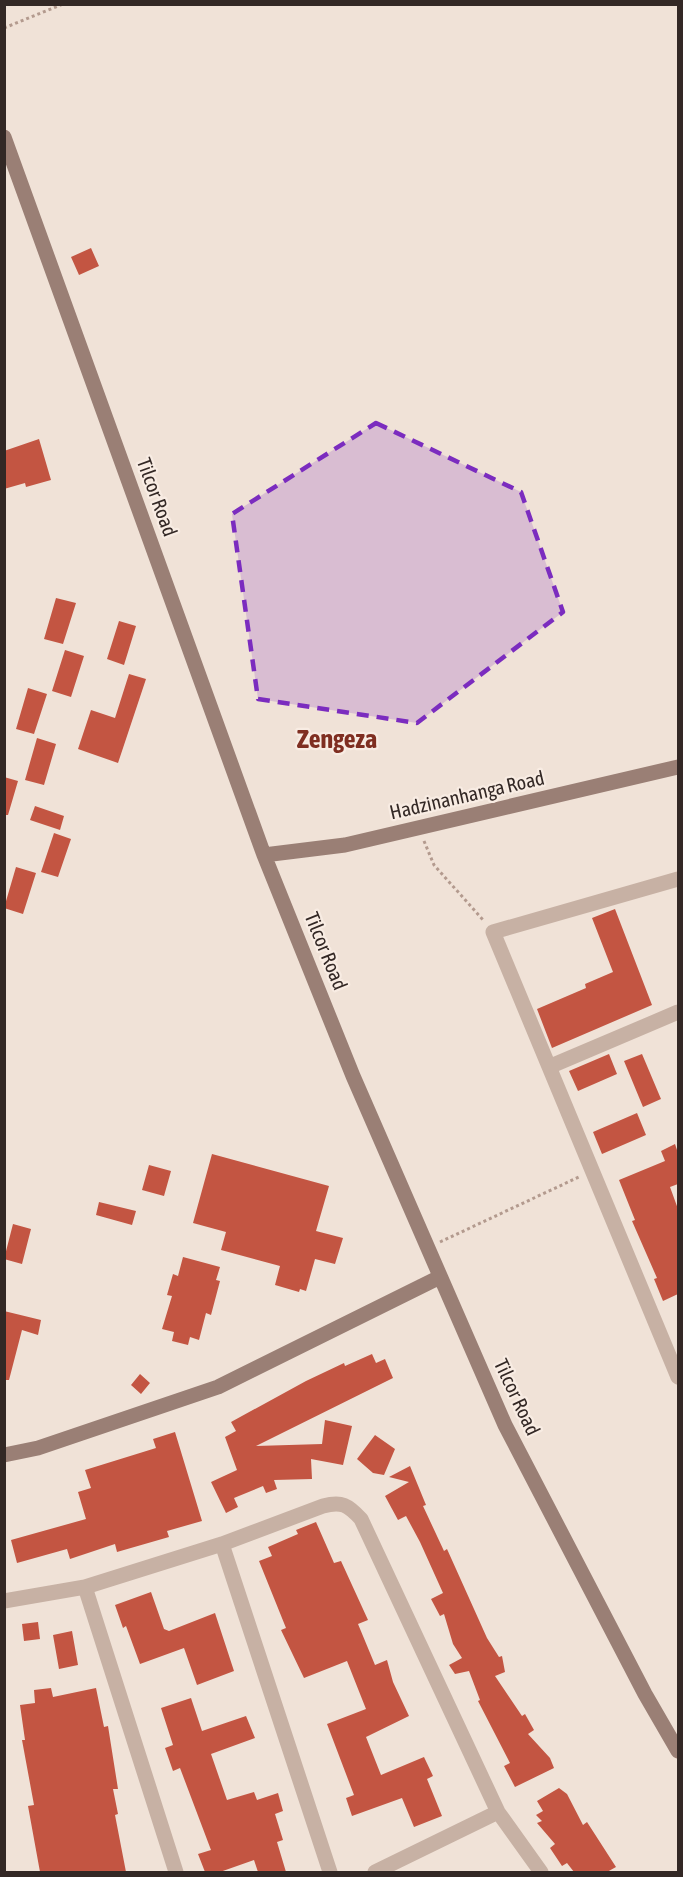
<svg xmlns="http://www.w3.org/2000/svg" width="683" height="1877" viewBox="0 0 683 1877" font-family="'Asap Condensed',sans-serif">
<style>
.building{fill:#c35542}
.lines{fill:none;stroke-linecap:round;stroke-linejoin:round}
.path{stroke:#b39a8e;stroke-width:3;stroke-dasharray:3 3;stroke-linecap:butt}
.street{stroke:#c7b1a4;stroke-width:15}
.secondary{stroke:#9a7f75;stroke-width:15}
.marked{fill:#7b2cbf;fill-opacity:0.2;stroke:#7b2cbf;stroke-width:4.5;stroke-dasharray:12 8;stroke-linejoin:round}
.labels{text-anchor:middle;stroke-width:4.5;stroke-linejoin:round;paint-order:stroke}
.street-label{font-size:20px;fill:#332825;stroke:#f8ece3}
.district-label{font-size:26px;font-weight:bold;fill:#7f2e21;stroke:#f8ece3}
</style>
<rect width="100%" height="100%" fill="#f0e2d7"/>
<path class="building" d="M 91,248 L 99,266 L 79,275 L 71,257 Z
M 39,439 L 51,480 L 26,487 L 25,483 L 4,489 L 4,451 Z
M 56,598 L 76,603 L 63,644 L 44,639 Z
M 119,621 L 136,626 L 124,665 L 107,659 Z
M 65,650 L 84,656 L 71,697 L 52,691 Z
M 129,674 L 146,679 L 118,763 L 78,749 L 91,710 L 115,718 Z
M 28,688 L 47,694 L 34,734 L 16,729 Z
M 37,738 L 56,744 L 44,785 L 25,780 Z
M 4,777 L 18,781 L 8,815 L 4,815 Z
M 35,806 L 64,816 L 60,830 L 30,820 Z
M 54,833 L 71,839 L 58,877 L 41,872 Z
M 16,867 L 36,873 L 23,914 L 4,908 Z
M 615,909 L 652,1005 L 552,1048 L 537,1009 L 586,988 L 585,984 L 613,972 L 592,918 Z
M 609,1054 L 617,1074 L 578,1091 L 569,1071 Z
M 642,1054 L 661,1099 L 643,1107 L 624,1061 Z
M 637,1113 L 646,1135 L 602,1154 L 593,1132 Z
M 675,1144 L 678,1153 L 678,1184 L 670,1187 L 678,1209 L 678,1294 L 663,1301 L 654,1279 L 657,1278 L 632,1221 L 635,1220 L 619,1180 L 665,1161 L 661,1151 Z
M 212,1154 L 329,1186 L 316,1231 L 343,1238 L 335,1264 L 315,1259 L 306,1291 L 300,1289 L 299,1292 L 275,1285 L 280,1266 L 221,1250 L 226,1232 L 193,1223 Z
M 149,1165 L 171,1171 L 164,1196 L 142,1190 Z
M 99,1202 L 136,1211 L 132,1225 L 96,1215 Z
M 13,1224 L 31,1229 L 22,1264 L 4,1259 Z
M 183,1257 L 220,1267 L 216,1280 L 220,1281 L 211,1315 L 206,1313 L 199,1340 L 190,1337 L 188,1345 L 172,1341 L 174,1332 L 162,1329 L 172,1296 L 167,1295 L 173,1274 L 178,1276 Z
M 4,1311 L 41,1320 L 38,1335 L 22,1330 L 9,1380 L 4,1380 Z
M 372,1354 L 376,1363 L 385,1359 L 393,1378 L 256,1446 L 322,1444 L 325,1420 L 352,1426 L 343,1465 L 311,1459 L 312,1479 L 274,1480 L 277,1489 L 266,1493 L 263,1486 L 234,1498 L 238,1507 L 226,1513 L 211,1482 L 237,1470 L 225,1437 L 236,1431 L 231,1422 L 306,1381 L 344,1363 L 345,1366 Z
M 140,1374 L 150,1383 L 141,1394 L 131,1385 Z
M 175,1432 L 202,1521 L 167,1531 L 169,1537 L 117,1552 L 115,1544 L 70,1559 L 67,1549 L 17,1563 L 11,1540 L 86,1519 L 78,1492 L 91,1488 L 85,1470 L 156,1448 L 153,1439 Z
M 375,1435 L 395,1449 L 384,1475 L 373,1473 L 357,1459 Z
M 410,1466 L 426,1505 L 423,1506 L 444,1551 L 447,1549 L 487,1638 L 499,1657 L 502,1656 L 505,1672 L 495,1676 L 522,1716 L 525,1714 L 534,1730 L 528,1734 L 550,1758 L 554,1768 L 515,1787 L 504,1766 L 510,1763 L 478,1701 L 480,1700 L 469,1671 L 455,1674 L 449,1665 L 462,1658 L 453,1644 L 444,1614 L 440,1616 L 431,1599 L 443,1593 L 420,1542 L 406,1516 L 398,1520 L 385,1496 L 409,1482 L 389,1477 Z
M 316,1522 L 334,1563 L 341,1561 L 368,1620 L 358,1624 L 375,1665 L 387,1660 L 393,1682 L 409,1716 L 366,1737 L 381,1775 L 424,1757 L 433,1776 L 427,1779 L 442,1816 L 414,1827 L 402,1798 L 352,1816 L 346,1798 L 354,1795 L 327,1724 L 366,1709 L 364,1704 L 347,1661 L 304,1678 L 281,1630 L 286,1628 L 259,1561 L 272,1556 L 268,1547 L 298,1534 L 296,1530 Z
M 151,1592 L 164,1629 L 169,1631 L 215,1613 L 234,1671 L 197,1685 L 184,1648 L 140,1664 L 126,1626 L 123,1628 L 115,1605 Z
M 38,1622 L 40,1639 L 24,1641 L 22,1624 Z
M 72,1631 L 78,1665 L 59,1669 L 53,1635 Z
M 51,1688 L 53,1697 L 96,1688 L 104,1727 L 108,1726 L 118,1789 L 113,1789 L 118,1814 L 115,1815 L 126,1872 L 40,1872 L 28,1806 L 34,1805 L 22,1740 L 25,1740 L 20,1705 L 35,1703 L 34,1690 Z
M 191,1698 L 202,1731 L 246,1716 L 255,1738 L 211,1754 L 227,1800 L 254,1792 L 257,1800 L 278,1793 L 283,1811 L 275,1814 L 283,1840 L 277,1842 L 286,1872 L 258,1872 L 254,1860 L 220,1872 L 205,1872 L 198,1854 L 211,1850 L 180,1768 L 173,1771 L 165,1748 L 173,1745 L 161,1708 Z
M 559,1788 L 567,1794 L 583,1825 L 587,1822 L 616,1867 L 607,1872 L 574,1872 L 567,1863 L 562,1866 L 550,1848 L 555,1844 L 537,1823 L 542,1821 L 536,1815 L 543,1811 L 537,1801 Z"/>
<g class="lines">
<path class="path" d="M 4,28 L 63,4
M 424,841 L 434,865 L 484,921
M 440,1242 L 581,1176"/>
<path class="street" d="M 678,879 L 493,932 L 678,1377
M 551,1066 L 678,1012
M 222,1544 L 330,1872
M 85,1587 L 176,1872
M 4,1601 L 85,1587 L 222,1544 L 323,1506 C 342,1501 348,1505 361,1519 L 498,1812 L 541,1872
M 375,1872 L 498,1812"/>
<path class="secondary" d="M 4,137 L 264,855 L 353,1076 L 505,1425 L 645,1694 L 678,1751
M 264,855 L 345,845 L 678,767
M 4,1455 L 38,1448 L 218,1387 L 440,1277"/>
</g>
<path class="marked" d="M 376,423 L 521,492 L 563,612 L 417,723 L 258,699 L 232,514 Z"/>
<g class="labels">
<g class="street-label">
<text transform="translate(157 497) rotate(70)" y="7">Tilcor Road</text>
<text transform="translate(467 795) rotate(-13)" y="7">Hadzinanhanga Road</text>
<text transform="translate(326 951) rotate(68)" y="7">Tilcor Road</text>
<text transform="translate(517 1397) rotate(65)" y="7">Tilcor Road</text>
</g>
<g class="district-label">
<text x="337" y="748">Zengeza</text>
</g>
</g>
<rect width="683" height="1877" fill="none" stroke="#332825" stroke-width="12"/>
</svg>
